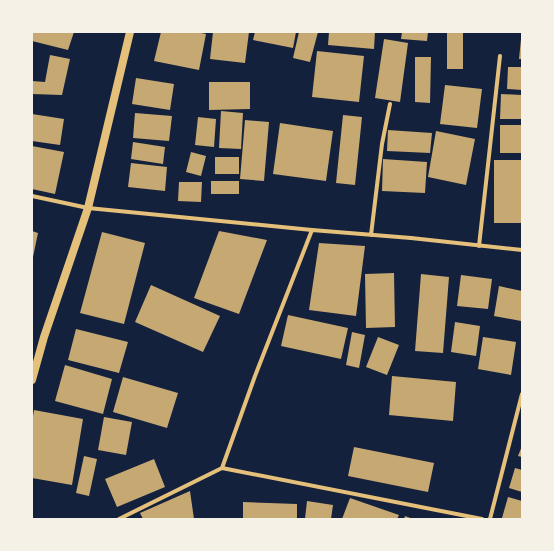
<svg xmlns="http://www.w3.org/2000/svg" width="554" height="551" viewBox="0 0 554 551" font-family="'Source Serif 4',serif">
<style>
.building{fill:#c6a872}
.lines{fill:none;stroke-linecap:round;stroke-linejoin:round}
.minor{stroke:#e5c07b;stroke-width:4}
.secondary{stroke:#e5c07b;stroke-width:8}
</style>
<rect width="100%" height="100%" fill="#14213d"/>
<path class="building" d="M 32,32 L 74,32 L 68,50 L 32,41 Z
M 161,32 L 196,32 L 206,34 L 199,70 L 154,61 Z
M 213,32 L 249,32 L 245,63 L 210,59 Z
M 255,32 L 296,32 L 293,48 L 253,40 Z
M 299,32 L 318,32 L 310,62 L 293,58 Z
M 329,32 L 375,32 L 374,49 L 328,45 Z
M 402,32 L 428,32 L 427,41 L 401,39 Z
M 447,32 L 463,32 L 463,69 L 447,69 Z
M 384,39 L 408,43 L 400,102 L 375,98 Z
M 521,39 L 522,39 L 522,59 L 519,59 Z
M 317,51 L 364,56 L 359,102 L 312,97 Z
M 50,55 L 70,59 L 62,95 L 32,94 L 32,81 L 45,82 Z
M 415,57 L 431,57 L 430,103 L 415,102 Z
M 508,67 L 522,67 L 522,90 L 507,89 Z
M 136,78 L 174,84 L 170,110 L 132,104 Z
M 209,82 L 250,82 L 250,109 L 209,110 Z
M 445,85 L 482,89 L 477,128 L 440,124 Z
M 501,94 L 522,95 L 522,119 L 500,119 Z
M 221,111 L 243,113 L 241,149 L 219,148 Z
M 135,113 L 172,116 L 169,141 L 133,138 Z
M 32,114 L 64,119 L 60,145 L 32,141 Z
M 343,115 L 362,117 L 355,185 L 336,183 Z
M 198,117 L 216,119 L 214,147 L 195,145 Z
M 245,120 L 269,122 L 264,181 L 240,179 Z
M 280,123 L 333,131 L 326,181 L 273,174 Z
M 500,125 L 522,125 L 522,153 L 500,153 Z
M 388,130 L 432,133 L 430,153 L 387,151 Z
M 436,131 L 475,139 L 466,185 L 428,177 Z
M 133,142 L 165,147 L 163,164 L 131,159 Z
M 32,146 L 64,152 L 55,194 L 32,189 Z
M 191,152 L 206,156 L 201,176 L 186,172 Z
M 215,157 L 239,157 L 239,174 L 215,174 Z
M 383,159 L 427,162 L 425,193 L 382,191 Z
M 494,160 L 522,160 L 522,223 L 494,223 Z
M 131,163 L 167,167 L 165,191 L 128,187 Z
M 211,181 L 239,181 L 239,194 L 211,194 Z
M 179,182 L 202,182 L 201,202 L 178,201 Z
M 32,231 L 38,233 L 33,257 L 32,257 Z
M 219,231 L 267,240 L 239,314 L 194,298 Z
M 102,232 L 145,243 L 124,324 L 80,313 Z
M 319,243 L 365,246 L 356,316 L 309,310 Z
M 394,273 L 395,327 L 366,328 L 365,274 Z
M 421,274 L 449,277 L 443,353 L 415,351 Z
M 461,275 L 492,279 L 488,309 L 457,306 Z
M 151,285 L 220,316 L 203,352 L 135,322 Z
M 499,286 L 522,291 L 521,321 L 494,316 Z
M 288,315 L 348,328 L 341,359 L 281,346 Z
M 455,322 L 480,326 L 476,356 L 451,352 Z
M 76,329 L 128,342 L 119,373 L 68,360 Z
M 352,332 L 365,335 L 359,368 L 346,365 Z
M 378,337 L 399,345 L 387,375 L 366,367 Z
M 483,337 L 516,342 L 511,375 L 478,369 Z
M 65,365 L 112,379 L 103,414 L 55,401 Z
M 392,376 L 456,382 L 453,421 L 389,415 Z
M 123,377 L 178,393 L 167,428 L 113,412 Z
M 34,410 L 83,419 L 72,485 L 32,478 L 32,422 Z
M 104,417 L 132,422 L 126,455 L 98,450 Z
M 522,446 L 522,457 L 518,456 Z
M 354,447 L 434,463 L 428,492 L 348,476 Z
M 84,456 L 97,459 L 89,496 L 76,493 Z
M 154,459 L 165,487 L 117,507 L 105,479 Z
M 515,468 L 522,470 L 522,492 L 509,488 Z
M 190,491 L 194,519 L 143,519 L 140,513 Z
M 508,497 L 522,501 L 522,519 L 502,518 Z
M 350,498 L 399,515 L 397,519 L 342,519 Z
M 307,501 L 333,505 L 331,519 L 305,519 Z
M 243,502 L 297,504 L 297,519 L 243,519 Z
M 405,516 L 413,519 L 404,519 Z"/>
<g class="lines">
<path class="minor" d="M 32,196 L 88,208 L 312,230 L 411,238 L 522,250
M 371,235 L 382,144 L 390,104
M 479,246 L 500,56
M 222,468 L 255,376 L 312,230
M 119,519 L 222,468 L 482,519
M 490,519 L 522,394"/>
<path class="secondary" d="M 32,380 L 44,337 L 88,208 L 130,32"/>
</g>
<rect width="554" height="551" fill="none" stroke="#f6f1e7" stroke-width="66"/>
</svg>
